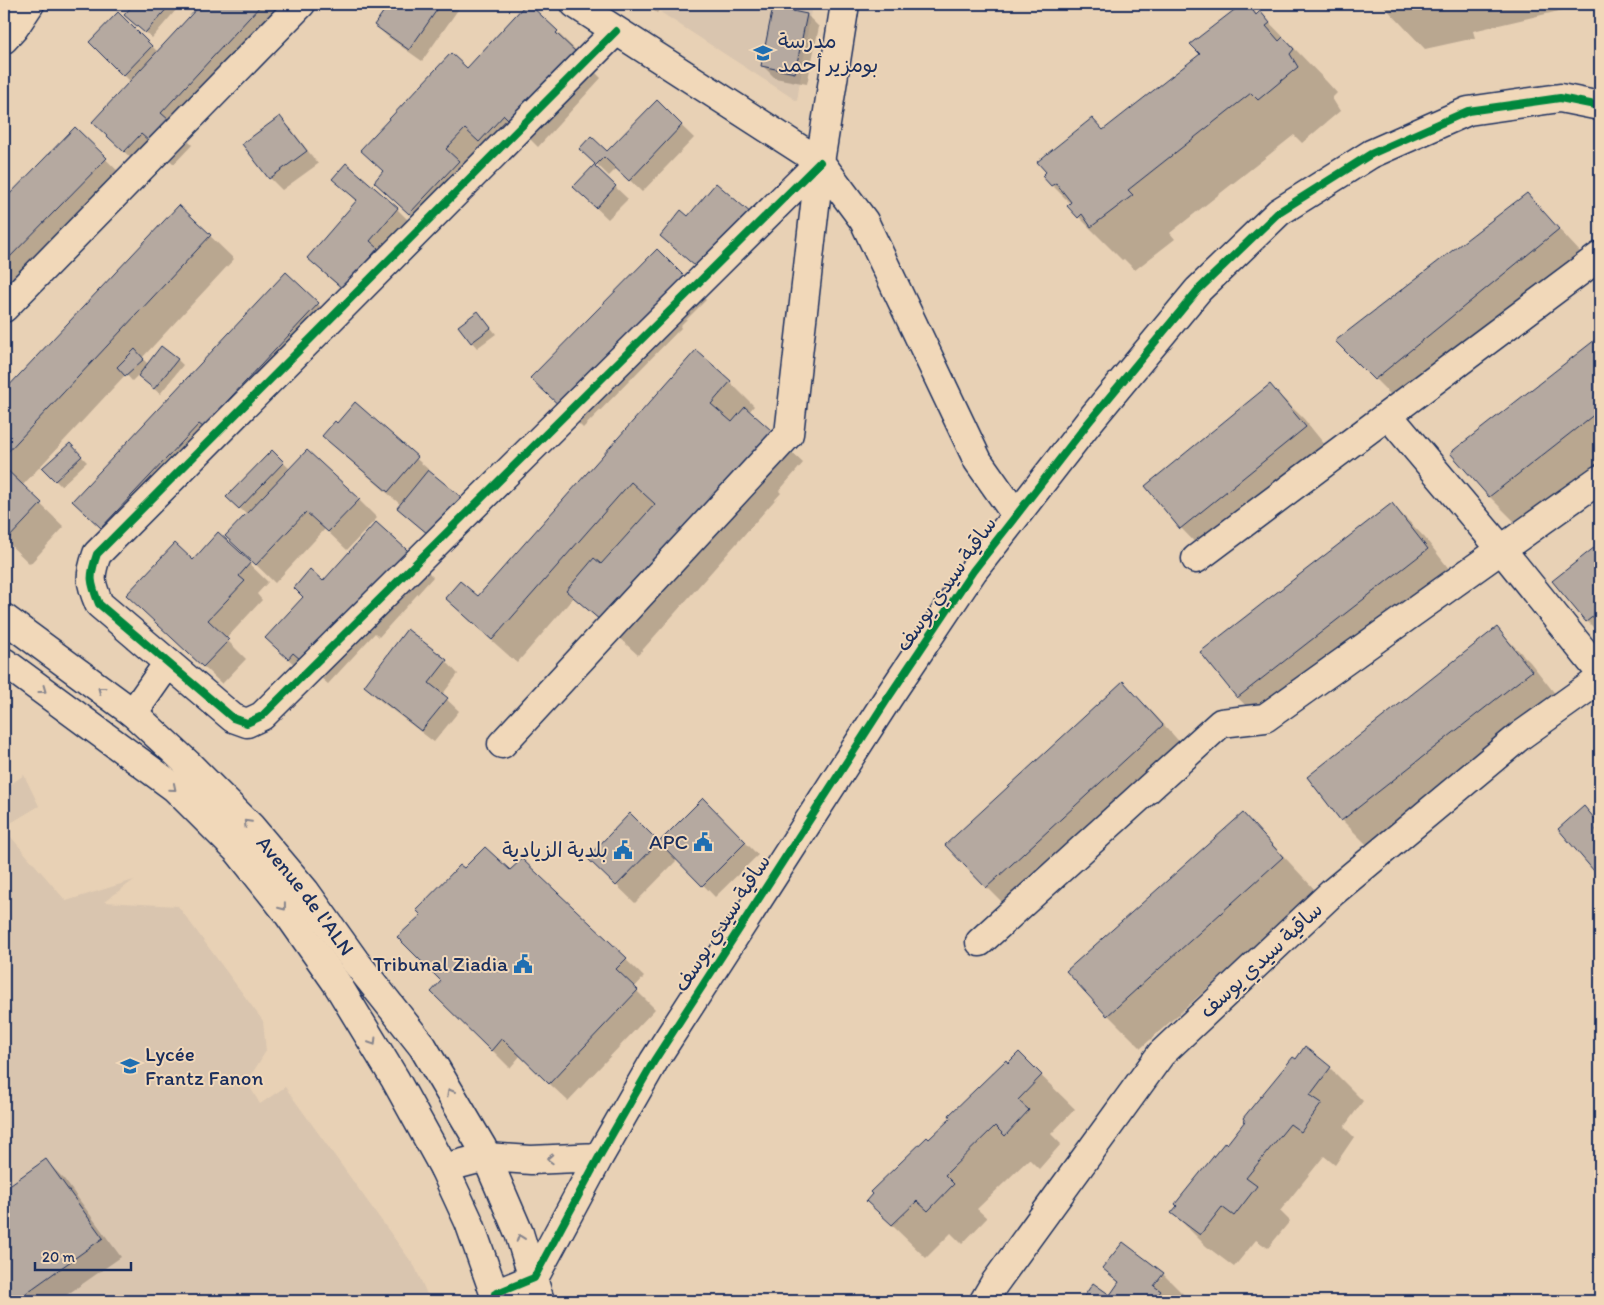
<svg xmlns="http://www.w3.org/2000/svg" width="1604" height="1305" viewBox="0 0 1604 1305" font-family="Itim,'Playpen Sans Arabic',sans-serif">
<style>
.built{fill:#d9c5af}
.shadow{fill:#0003;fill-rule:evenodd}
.building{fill:#b5a9a0;stroke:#1b2f5e}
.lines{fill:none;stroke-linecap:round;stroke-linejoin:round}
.minor-casing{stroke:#1b2f5e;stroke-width:31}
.primary-casing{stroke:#1b2f5e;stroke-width:31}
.minor{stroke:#f1d8b9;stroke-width:28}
.primary{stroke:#f1d8b9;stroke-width:28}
.cycleway-casing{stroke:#f1d8b9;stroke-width:11}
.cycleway{stroke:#00873e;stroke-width:8}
.oneway{stroke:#86848c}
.labels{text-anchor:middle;stroke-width:4;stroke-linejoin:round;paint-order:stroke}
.poi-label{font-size:21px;fill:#1b2f5e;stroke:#f1d8b9;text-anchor:end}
.street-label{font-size:21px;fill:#1b2f5e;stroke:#f1d8b9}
</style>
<rect width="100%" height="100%" fill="#e8d1b5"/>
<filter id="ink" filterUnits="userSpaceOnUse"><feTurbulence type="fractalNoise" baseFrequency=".02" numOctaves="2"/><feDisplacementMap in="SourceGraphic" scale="10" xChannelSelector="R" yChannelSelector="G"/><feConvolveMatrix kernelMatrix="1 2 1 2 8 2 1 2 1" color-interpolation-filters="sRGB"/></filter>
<g filter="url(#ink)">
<path class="built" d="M 648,4 L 812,4 L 797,101 Z
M 24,775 L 39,806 L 4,827 L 4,789 Z
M 4,829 L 66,901 L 134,880 L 104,902 L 178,906 L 263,1021 L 266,1051 L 247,1082 L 260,1104 L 285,1087 L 415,1267 L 430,1301 L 4,1301 Z"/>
<path class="shadow" d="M 136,4 L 169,4 L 176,10 L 152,38 L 126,14 Z
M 202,4 L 307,4 L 184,137 L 192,145 L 174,164 L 165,156 L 148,175 L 94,122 L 131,82 L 91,42 L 118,13 L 158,52 Z
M 390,4 L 462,4 L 422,61 L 388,37 L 375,25 Z
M 527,4 L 581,55 L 580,57 L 601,78 L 538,147 L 529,138 L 504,165 L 489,152 L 482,185 L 434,237 L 376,182 L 384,172 L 362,150 L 467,70 Z
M 643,4 L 664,4 L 657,13 Z
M 1244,4 L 1247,4 L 1258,15 L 1260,13 L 1327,82 L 1337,93 L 1332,98 L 1340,111 L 1302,143 L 1294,135 L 1170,233 L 1175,239 L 1135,270 L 1124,259 L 1122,260 L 1079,217 L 1069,206 L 1071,204 L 1052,185 L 1092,119 L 1104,131 L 1202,54 L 1192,44 Z
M 1382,4 L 1589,4 L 1473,31 L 1475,38 L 1425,49 Z
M 807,15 L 819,27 L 807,84 L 775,78 L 763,66 Z
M 657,102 L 694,138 L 642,192 L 617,168 L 609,176 L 580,148 L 607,153 Z
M 280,117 L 292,130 L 318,164 L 282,190 L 270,178 L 244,144 Z
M 75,129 L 130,183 L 4,311 L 4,202 Z
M 346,165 L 397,209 L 415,227 L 362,306 L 327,276 L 309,258 L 358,202 L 334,179 Z
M 594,167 L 628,199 L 608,219 L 587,199 Z
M 1527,195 L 1582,254 L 1399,403 L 1337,341 Z
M 179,206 L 234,259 L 142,358 L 148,364 L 177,359 L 183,365 L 160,394 L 138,375 L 132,381 L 126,374 L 22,486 L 64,527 L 30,564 L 4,539 L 4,393 Z
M 657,251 L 706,300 L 680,326 L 681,328 L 583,428 L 532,378 Z
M 318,304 L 336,322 L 120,546 L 92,519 Z
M 483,318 L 496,334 L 477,348 L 472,342 Z
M 1600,337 L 1600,470 L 1523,530 L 1490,497 L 1452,453 Z
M 696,352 L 730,382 L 754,406 L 749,412 L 803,463 L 779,491 L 781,493 L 638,655 L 574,597 L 517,663 L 471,622 L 447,598 L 478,598 Z
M 1270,386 L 1304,419 L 1338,461 L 1214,562 L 1181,528 L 1147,486 Z
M 355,404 L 429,470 L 428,471 L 447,550 L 411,520 L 398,508 L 401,505 L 336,448 L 337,424 Z
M 75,450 L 87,462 L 61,486 L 55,480 Z
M 272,452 L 290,469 L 359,500 L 377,518 L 347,550 L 325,529 L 275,583 L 245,554 L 247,515 L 228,497 Z
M 1392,504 L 1425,538 L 1460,583 L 1271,730 L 1237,697 Z
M 218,534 L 268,582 L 257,594 L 262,600 L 226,639 L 246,659 L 222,684 L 146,613 Z
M 1600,544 L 1600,634 L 1587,621 L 1554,581 Z
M 415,559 L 433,577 L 379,637 L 375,633 L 328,684 L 312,670 L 307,676 L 285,656 L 323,583 Z
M 1497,629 L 1530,662 L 1564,705 L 1375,853 L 1342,820 Z
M 407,631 L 446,661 L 458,674 L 442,695 L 459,711 L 434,742 L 377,698 L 365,686 Z
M 1123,683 L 1156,716 L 1195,759 L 1020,920 L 987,887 Z
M 703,800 L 758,855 L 715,897 L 678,859 L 635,903 L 607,876 L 630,815 L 659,843 Z
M 1584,808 L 1600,825 L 1600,876 L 1559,829 Z
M 1243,814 L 1276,848 L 1316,891 L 1141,1048 L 1108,1015 Z
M 522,860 L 644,977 L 634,988 L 655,1009 L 568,1101 L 520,1056 L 510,1068 L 433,991 L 442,981 L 423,915 L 464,870 L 510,872 Z
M 4,1011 L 7,1016 L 4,1018 Z
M 1019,1054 L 1075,1109 L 1051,1134 L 1061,1144 L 1039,1169 L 1029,1159 L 977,1209 L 987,1218 L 962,1244 L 951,1233 L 926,1258 L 867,1201 Z
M 1330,1068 L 1363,1101 L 1344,1127 L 1354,1137 L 1335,1165 L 1324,1156 L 1280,1211 L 1290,1221 L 1268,1248 L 1256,1240 L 1234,1267 L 1206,1246 L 1173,1213 L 1227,1146 Z
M 46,1161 L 64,1179 L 121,1257 L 58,1301 L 4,1301 L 4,1191 Z
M 1104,1268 L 1163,1274 L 1190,1301 L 1083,1301 L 1093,1285 L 1110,1296 L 1120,1284 ZM 1159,1277 L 1162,1277 L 1151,1291 L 1149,1290 Z"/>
<path class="building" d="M 134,4 L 171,4 L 145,33 L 124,15 Z
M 201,4 L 262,4 L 161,113 L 169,120 L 149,141 L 141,134 L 124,152 L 92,122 Z
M 389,4 L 441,4 L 409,50 L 374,25 Z
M 526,4 L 529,4 L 558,31 L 556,33 L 578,54 L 513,124 L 504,115 L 479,142 L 465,129 L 446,149 L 459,161 L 409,214 L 374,182 L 383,171 L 360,150 L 451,53 L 467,68 Z
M 1242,4 L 1248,4 L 1256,15 L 1260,11 L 1270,23 L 1266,26 L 1279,41 L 1283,37 L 1294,49 L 1290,54 L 1298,67 L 1258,100 L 1251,93 L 1128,190 L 1133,195 L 1091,227 L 1082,214 L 1078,218 L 1067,206 L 1071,202 L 1056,183 L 1051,186 L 1042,176 L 1046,172 L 1037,162 L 1092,118 L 1103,130 L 1200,54 L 1190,44 Z
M 773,7 L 807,14 L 795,73 L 761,66 Z
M 118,12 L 152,46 L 123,76 L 89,42 Z
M 657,100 L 682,125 L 629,181 L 604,157 L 595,166 L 616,186 L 596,208 L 573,187 L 595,164 L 579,149 L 591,136 L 607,151 Z
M 280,116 L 307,151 L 269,179 L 242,144 Z
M 75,127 L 107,158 L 4,263 L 4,200 Z
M 346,163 L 398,208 L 370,241 L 378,248 L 343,289 L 307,258 L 357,200 L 332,179 Z
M 716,183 L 752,214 L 702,272 L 660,236 L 681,210 L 688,216 Z
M 1527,193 L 1559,229 L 1374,380 L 1335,341 Z
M 179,205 L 211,235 L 4,456 L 4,391 Z
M 657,249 L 689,281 L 564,410 L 530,378 Z
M 286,272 L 319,303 L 203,427 L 199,424 L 101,528 L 72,501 Z
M 478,311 L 491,328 L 471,343 L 458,326 Z
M 1600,336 L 1600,410 L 1489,497 L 1450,453 Z
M 161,346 L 178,359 L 154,389 L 138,376 Z
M 135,349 L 144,359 L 125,376 L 117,367 Z
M 696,350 L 731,381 L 711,404 L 732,422 L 745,407 L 780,438 L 614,632 L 566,591 L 594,558 L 601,564 L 655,504 L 631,482 L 492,640 L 445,598 L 460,581 L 478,596 Z
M 1270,384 L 1306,427 L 1180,529 L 1145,486 Z
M 355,402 L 418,457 L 388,492 L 322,436 L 335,421 L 337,423 Z
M 70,443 L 82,456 L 55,481 L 42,468 Z
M 272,450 L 284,462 L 239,509 L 226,497 Z
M 307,450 L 360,499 L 328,532 L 306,512 L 256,565 L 225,536 Z
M 4,467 L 42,503 L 6,541 L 4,539 Z
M 428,470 L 466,501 L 434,539 L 397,508 Z
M 1392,503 L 1428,549 L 1237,698 L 1200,652 Z
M 376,522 L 416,558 L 309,667 L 293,653 L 288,659 L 265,638 L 303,597 L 294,588 L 310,569 L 323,581 Z
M 218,532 L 251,562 L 239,576 L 245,581 L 208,620 L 229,640 L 203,667 L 126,595 L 175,543 L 193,560 Z
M 1600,543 L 1600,611 L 1586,622 L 1552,581 Z
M 1497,627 L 1532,671 L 1341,821 L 1307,777 Z
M 407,629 L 447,660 L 429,683 L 448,698 L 421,731 L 364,686 Z
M 1123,681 L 1163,725 L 986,888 L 945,845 Z
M 703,798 L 746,842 L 702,886 L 659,842 Z
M 1584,806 L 1600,825 L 1596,830 L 1600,834 L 1600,878 L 1558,829 Z
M 630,813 L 659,842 L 616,886 L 587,858 Z
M 1243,813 L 1283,857 L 1107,1016 L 1066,971 Z
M 485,847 L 510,870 L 522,859 L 627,958 L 616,969 L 638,990 L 549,1084 L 502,1038 L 491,1051 L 431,992 L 441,981 L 397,937 L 421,915 L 416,910 L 460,865 L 464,868 Z
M 1305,1046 L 1331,1067 L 1310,1095 L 1322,1103 L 1301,1132 L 1290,1124 L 1246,1178 L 1257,1186 L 1234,1216 L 1222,1207 L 1200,1235 L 1171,1213 L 1177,1206 L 1175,1204 L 1225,1142 L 1227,1144 L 1245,1121 L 1243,1118 L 1293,1057 L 1296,1059 Z
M 1019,1052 L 1042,1075 L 1018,1100 L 1029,1110 L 1005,1136 L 995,1126 L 945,1175 L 954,1184 L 928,1211 L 917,1201 L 892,1225 L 866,1201 L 872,1194 L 870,1192 L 927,1137 L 929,1139 L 951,1118 L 949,1115 L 1006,1060 L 1008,1063 Z
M 46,1159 L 103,1238 L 15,1301 L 4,1301 L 4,1189 Z
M 1123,1242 L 1164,1273 L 1154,1286 L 1161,1291 L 1153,1301 L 1081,1301 L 1093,1283 L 1110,1295 L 1119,1282 L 1102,1268 Z"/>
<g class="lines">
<g class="minor-casing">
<path id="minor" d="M 575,4 L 820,162 L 864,221 L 978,461 L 1016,515
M 616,31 L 97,554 C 89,577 90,582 99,604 L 233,718 L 247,723 L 262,716 L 820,162
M 4,308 L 301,4
M 1388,415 L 1501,549 L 1600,672
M 1196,559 L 1600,256
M 133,713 L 168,663
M 502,744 L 789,434 L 820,162 L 845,4
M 980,942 L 1221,723 L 1265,718 L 1600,479
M 444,1168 L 486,1157 L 531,1160 L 599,1157
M 495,1294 L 534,1278 L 599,1157 L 654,1061 L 888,698 L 973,571 L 1088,423 L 1198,290 L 1279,212 L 1371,154 L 1468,111 L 1560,98 L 1600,106
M 984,1301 L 994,1284 L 1161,1054 L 1333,892 L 1520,736 L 1600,679"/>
</g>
<g class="primary-casing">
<g id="primary">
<path d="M 4,39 L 14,28 L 30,4"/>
<path id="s1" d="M 4,618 L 133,713 L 188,764 L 251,827 L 305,891 L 355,961 L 423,1047 L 482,1147 L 519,1233 L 540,1301"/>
<path d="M 4,662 L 175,788 L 238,851 L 286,911 L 336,982 L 395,1079 L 444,1168 L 469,1222 L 497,1301"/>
</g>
</g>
<use href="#minor" class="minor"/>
<use href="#primary" class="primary"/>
<g class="cycleway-casing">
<path id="cycleway" d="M 616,31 L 97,554 C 89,577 90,582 99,604 L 233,718 L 247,723 L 262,716 L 820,162
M 495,1294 L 534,1278 L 599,1157 L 654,1061 L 888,698 L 973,571 L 1088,423 L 1198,290 L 1279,212 L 1371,154 L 1468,111 L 1560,98 L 1600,106"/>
</g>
<use href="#cycleway" class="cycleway"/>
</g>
<defs><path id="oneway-chevron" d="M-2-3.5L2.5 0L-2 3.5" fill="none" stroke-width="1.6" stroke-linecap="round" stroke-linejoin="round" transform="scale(1.25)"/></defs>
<g class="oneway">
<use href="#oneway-chevron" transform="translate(43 690) rotate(36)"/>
<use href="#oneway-chevron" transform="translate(101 690) rotate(-143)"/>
<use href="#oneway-chevron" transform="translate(173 788) rotate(40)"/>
<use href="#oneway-chevron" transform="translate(247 823) rotate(-134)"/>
<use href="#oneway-chevron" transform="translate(283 907) rotate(52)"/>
<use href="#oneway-chevron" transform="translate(373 1042) rotate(58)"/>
<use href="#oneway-chevron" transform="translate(450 1092) rotate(-120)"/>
<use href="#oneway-chevron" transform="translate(550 1159) rotate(177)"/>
<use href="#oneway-chevron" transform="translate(520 1238) rotate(-109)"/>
</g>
</g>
<defs>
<g id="school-bare" transform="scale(1.5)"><path d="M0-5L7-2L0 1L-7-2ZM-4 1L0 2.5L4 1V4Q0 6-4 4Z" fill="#1f6fb2" stroke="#f1d8b9" stroke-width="2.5" paint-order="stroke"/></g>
<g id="civic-bare" transform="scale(1.5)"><path d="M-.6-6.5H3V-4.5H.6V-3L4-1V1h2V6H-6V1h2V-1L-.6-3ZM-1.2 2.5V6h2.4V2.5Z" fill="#1f6fb2" stroke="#f1d8b9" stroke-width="2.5" paint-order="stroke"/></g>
</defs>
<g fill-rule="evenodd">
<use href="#school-bare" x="763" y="53"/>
<use href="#civic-bare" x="703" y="842"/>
<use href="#civic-bare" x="623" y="850"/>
<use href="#civic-bare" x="523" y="964"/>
<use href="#school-bare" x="130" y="1066"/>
</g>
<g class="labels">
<g class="poi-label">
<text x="778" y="48" text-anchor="start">مدرسة<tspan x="778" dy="24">بومزير أحمد</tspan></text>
<text x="688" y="849">APC</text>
<text x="608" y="857">بلدية الزيادية</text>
<text x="508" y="971">Tribunal Ziadia</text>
<text x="145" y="1061" text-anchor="start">Lycée<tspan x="145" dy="24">Frantz Fanon</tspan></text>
</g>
<g class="street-label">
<text transform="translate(946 584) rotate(-55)" y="7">ساقية سيدي يوسف</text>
<text dy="7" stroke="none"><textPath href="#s1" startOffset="412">Avenue de l'ALN</textPath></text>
<text transform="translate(722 923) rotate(-57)" y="7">ساقية سيدي يوسف</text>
<text transform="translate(1261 960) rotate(-43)" y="7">ساقية سيدي يوسف</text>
</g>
</g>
<rect width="1604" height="1305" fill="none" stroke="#f1d8b9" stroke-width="20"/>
<rect x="10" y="10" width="1584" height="1285" fill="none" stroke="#1b2f5e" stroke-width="2" filter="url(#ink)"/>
<path d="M35 1262v8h96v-8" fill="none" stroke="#1b2f5e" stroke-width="2.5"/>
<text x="42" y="1262" font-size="15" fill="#1b2f5e" stroke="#f1d8b9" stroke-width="4" paint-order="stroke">20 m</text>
</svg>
